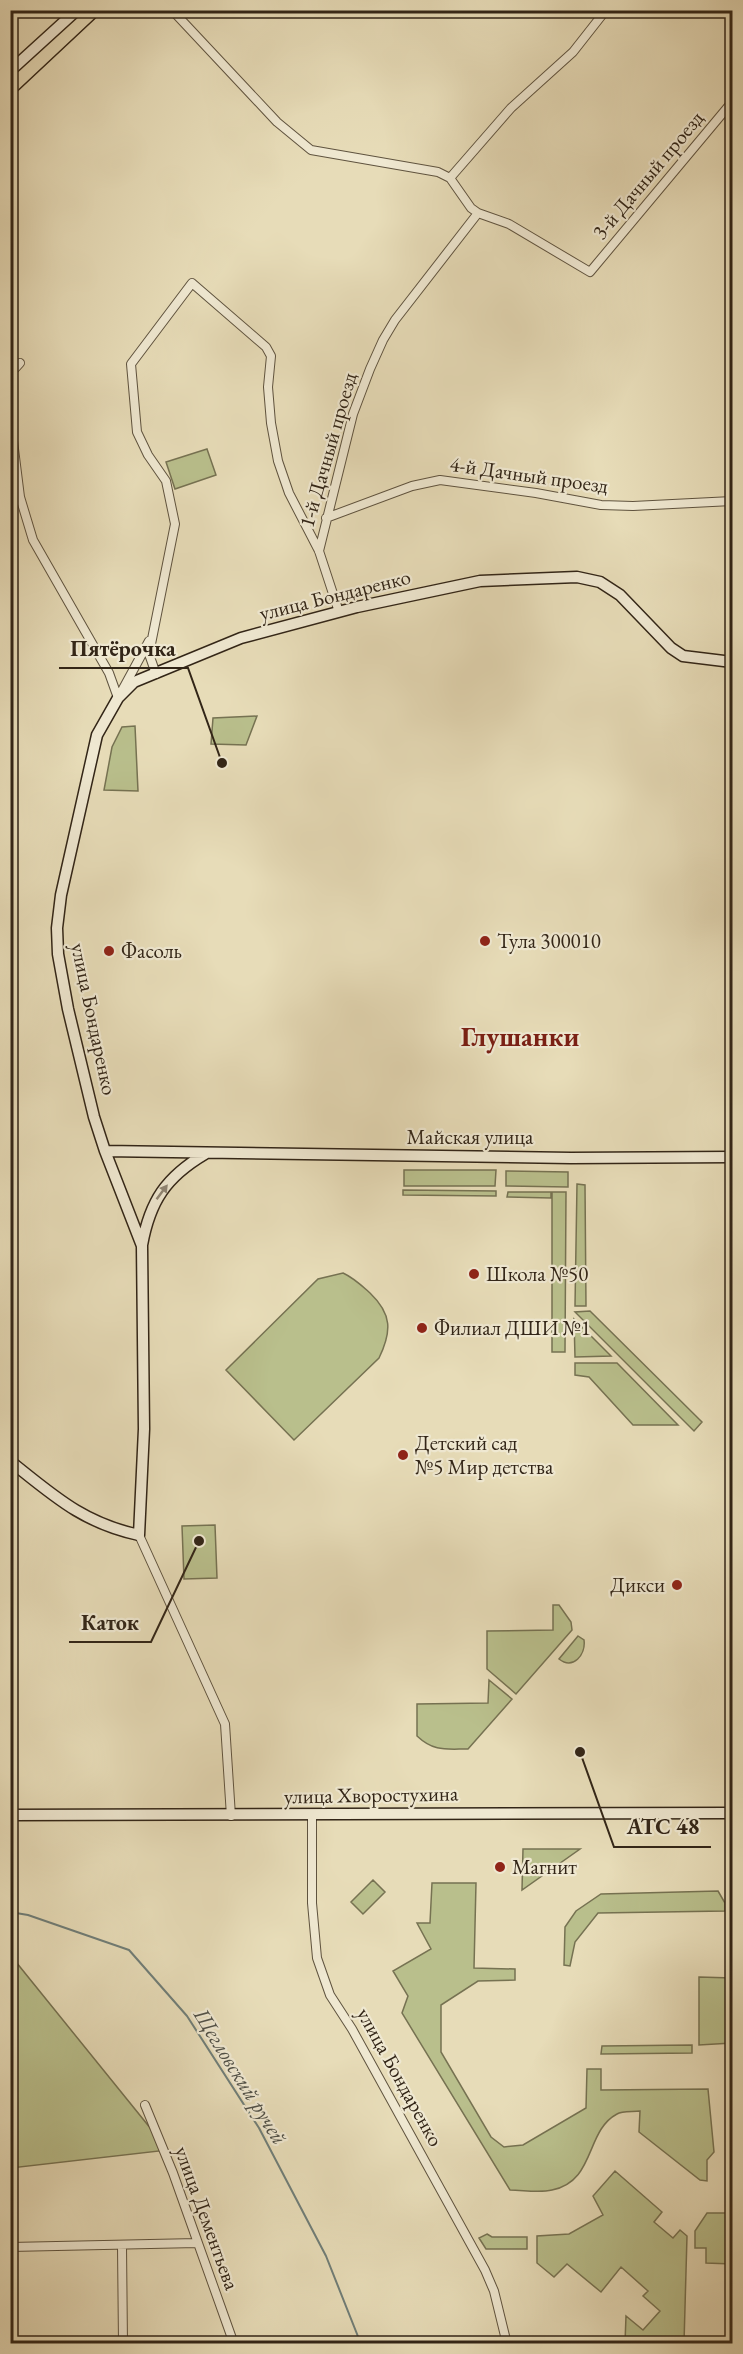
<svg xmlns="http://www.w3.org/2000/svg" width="743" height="2354" viewBox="0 0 743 2354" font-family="'EB Garamond',serif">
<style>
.green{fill:#b9bf8c;stroke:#767252;stroke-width:1.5}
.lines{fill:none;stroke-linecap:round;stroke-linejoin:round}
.stream{stroke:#707e78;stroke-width:2}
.street-casing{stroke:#5f533f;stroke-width:10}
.secondary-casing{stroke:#322517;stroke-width:13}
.street{stroke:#efe8d1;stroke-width:8}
.secondary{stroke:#efe8d1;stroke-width:10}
.tram{stroke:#322517;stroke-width:1.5}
.oneway{fill:#908674}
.poi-dot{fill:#8f2418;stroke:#efe8d1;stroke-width:2}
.labels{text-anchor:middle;stroke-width:4.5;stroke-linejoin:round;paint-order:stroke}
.street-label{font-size:21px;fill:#322517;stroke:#efe8d1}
.poi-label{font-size:21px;fill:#322517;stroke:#efe8d1;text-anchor:start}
.water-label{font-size:22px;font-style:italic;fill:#515148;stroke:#efe8d1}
.district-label{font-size:27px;font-weight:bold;fill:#7a1f14;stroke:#efe8d1}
.leader{fill:none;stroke:#322517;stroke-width:2}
.callout-dot{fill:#322517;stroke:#efe8d1;stroke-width:2}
.callout-label{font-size:22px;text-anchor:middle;font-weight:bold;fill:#322517;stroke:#efe8d1;stroke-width:4.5;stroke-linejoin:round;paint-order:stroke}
</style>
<rect width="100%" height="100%" fill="#e7dcb8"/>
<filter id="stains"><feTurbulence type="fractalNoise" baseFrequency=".00333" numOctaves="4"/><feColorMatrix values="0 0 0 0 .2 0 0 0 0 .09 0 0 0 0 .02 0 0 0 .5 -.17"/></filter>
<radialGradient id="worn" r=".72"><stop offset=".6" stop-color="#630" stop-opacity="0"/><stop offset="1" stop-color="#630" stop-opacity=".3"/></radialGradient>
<path class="green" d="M 207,449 L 216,475 L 175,489 L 166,462 Z
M 257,716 L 246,745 L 211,744 L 213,718 Z
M 135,726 L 138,791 L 104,790 L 112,747 L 122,727 Z
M 404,1170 L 496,1170 L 495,1186 L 404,1186 Z
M 506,1171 L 568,1172 L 568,1187 L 506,1186 Z
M 577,1184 L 585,1185 L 586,1306 L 575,1306 Z
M 403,1190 L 496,1191 L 496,1196 L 403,1195 Z
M 508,1192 L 551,1192 L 551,1198 L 507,1197 Z
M 552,1192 L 566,1192 L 565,1352 L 552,1352 Z
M 343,1273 C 354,1278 361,1285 370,1293 C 392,1314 392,1331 379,1358 L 294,1440 L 226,1370 L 318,1279 Z
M 590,1311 L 702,1422 L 694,1431 L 575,1312 Z
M 574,1319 L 611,1356 L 575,1357 Z
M 575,1363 L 617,1363 L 678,1425 L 633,1425 L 589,1377 L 575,1375 Z
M 215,1525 L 217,1578 L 184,1579 L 182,1526 Z
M 553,1605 L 559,1605 L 571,1622 L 572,1630 L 516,1694 L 487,1669 L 487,1631 L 553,1630 Z
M 578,1636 L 584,1640 C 586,1655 573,1670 559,1659 Z
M 489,1680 L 512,1699 L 468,1749 C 446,1749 434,1752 417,1736 L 417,1704 L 488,1703 Z
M 523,1849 L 580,1849 L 522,1890 Z
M 373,1880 L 385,1892 L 363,1914 L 351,1902 Z
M 432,1883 L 476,1883 L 474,1968 L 515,1969 L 515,1980 L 478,1981 L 441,2005 L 441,2052 L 491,2137 L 504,2147 L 523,2145 L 586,2108 L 587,2069 L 601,2069 L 601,2090 L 708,2089 L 714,2152 L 707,2160 L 707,2181 L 700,2180 L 639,2132 L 640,2111 C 633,2112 622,2111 617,2114 C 585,2131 596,2181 552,2190 C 539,2193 523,2190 510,2190 L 402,2013 L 408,1996 L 393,1971 L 431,1949 L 417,1923 L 430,1923 Z
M 718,1891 L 725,1903 L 725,1911 L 598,1913 L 575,1942 L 570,1966 L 564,1965 L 565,1927 L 576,1911 L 601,1894 Z
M 11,1961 L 16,1962 L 168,2150 L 11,2168 Z
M 699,1977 L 732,1978 L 732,2043 L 699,2045 Z
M 692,2045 L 692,2053 L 601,2054 L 602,2046 Z
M 615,2171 L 662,2212 L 654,2222 L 673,2238 L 680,2230 L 687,2236 L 684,2343 L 625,2343 L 626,2316 L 643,2330 L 660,2311 L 643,2296 L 648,2291 L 621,2267 L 601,2292 L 567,2264 L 554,2277 L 537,2263 L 537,2236 L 569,2234 L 603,2215 L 593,2196 Z
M 707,2213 L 731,2213 L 732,2264 L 706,2263 L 706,2248 L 695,2248 L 695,2231 Z
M 487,2234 L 492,2237 L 527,2237 L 527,2249 L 486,2249 L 479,2238 Z"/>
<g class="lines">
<path class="stream" d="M 10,1912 L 28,1915 L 129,1950 L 187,2016 L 259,2128 L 326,2256 L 361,2344"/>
<g class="street-casing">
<path id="street" d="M 172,10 L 277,122 L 311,150 L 438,172 L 450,178 L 471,208 L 478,213 L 509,224 L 590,272 L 732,102
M 450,178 L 511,108 L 573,52 L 606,10
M 10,374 L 20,363
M 10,417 L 20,497 L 33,540 L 109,673 L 118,698 L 149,641
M 326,518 L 412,486 L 440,480 L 536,493 L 601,505 L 633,506 L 732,501
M 319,551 L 353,414 L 370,369 L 383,340 L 395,320 L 478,213
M 156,674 L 149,654 L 175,524 L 166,481 L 148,455 L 137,432 L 131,364 L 192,283 L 266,347 L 271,356 L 268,387 L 271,423 L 278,461 L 289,493 L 319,551 L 339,612
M 139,1535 L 225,1724 L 231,1816
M 312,1815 L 312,1903 L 317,1958 L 330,1995 L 352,2029 L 485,2270 L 494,2291 L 507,2344
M 145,2105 L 173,2173 L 234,2344
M 122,2246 L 123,2344
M 10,2247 L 197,2243"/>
</g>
<g class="secondary-casing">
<path id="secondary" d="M 10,71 L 77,10
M 105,1151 L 571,1158 L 732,1157
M 142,1245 C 150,1201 166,1177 205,1154
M 10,1461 C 54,1496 83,1523 139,1535 L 144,1429 L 142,1246 L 105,1151 L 94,1117 L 68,1009 L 58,954 L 57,928 L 61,895 L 97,735 L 118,698 L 134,682 L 241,638 L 357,607 L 480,581 L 577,577 L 600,582 L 620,595 L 671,648 L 683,656 L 732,662
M 10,1815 L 732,1813"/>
</g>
<use href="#street" class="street"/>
<use href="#secondary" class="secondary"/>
<path class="tram" d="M 10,98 L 104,10"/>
</g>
<defs><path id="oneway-solid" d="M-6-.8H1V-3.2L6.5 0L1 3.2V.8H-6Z" transform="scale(1.5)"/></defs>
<use class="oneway" href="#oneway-solid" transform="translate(162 1192) rotate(-53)"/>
<g class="poi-dot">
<circle cx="485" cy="941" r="6"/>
<circle cx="109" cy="951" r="6"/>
<circle cx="474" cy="1274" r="6"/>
<circle cx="422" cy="1328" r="6"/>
<circle cx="403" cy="1455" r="6"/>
<circle cx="677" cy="1585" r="6"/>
<circle cx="500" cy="1867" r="6"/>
</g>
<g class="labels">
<g class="street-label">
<text transform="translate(648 175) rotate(-50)" y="7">3-й Дачный проезд</text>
<text transform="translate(328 450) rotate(-74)" y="7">1-й Дачный проезд</text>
<text transform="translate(529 475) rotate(8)" y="7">4-й Дачный проезд</text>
<text transform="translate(335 595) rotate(-14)" y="7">улица Бондаренко</text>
<text transform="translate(94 1019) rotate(78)" y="7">улица Бондаренко</text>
<text x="470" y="1144">Майская улица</text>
<text transform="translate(371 1795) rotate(-1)" y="7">улица Хворостухина</text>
<text transform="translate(400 2077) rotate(61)" y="7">улица Бондаренко</text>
<text transform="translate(207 2218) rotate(70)" y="7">улица Дементьева</text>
</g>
<g class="poi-label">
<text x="497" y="948">Тула 300010</text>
<text x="121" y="958">Фасоль</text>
<text x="486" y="1281">Школа №50</text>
<text x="434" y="1335">Филиал ДШИ №1</text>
<text x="415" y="1450">Детский сад<tspan x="415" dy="24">№5 Мир детства</tspan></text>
<text x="665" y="1592" text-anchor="end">Дикси</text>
<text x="512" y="1874">Магнит</text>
</g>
<g class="water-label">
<text transform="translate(241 2076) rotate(58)" y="8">Щегловский ручей</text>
</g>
<g class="district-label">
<text x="520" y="1046">Глушанки</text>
</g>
</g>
<path class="leader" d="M222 763L188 668H59M199 1541L151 1642H69M580 1752L614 1847H711"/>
<g class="callout-dot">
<circle cx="222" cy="763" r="6"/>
<circle cx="199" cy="1541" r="6"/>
<circle cx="580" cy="1752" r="6"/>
</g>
<g class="callout-label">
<text x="123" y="656">Пятёрочка</text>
<text x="110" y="1630">Каток</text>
<text x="663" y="1834">АТС 48</text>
</g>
<rect width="743" height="2354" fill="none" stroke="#e7dcb8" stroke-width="36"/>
<rect x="12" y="12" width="719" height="2330" fill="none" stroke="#322517" stroke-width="3"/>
<rect x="18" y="18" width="707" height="2318" fill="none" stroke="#322517" stroke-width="1.5"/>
<rect width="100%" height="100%" filter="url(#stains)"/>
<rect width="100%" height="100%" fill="url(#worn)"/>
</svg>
